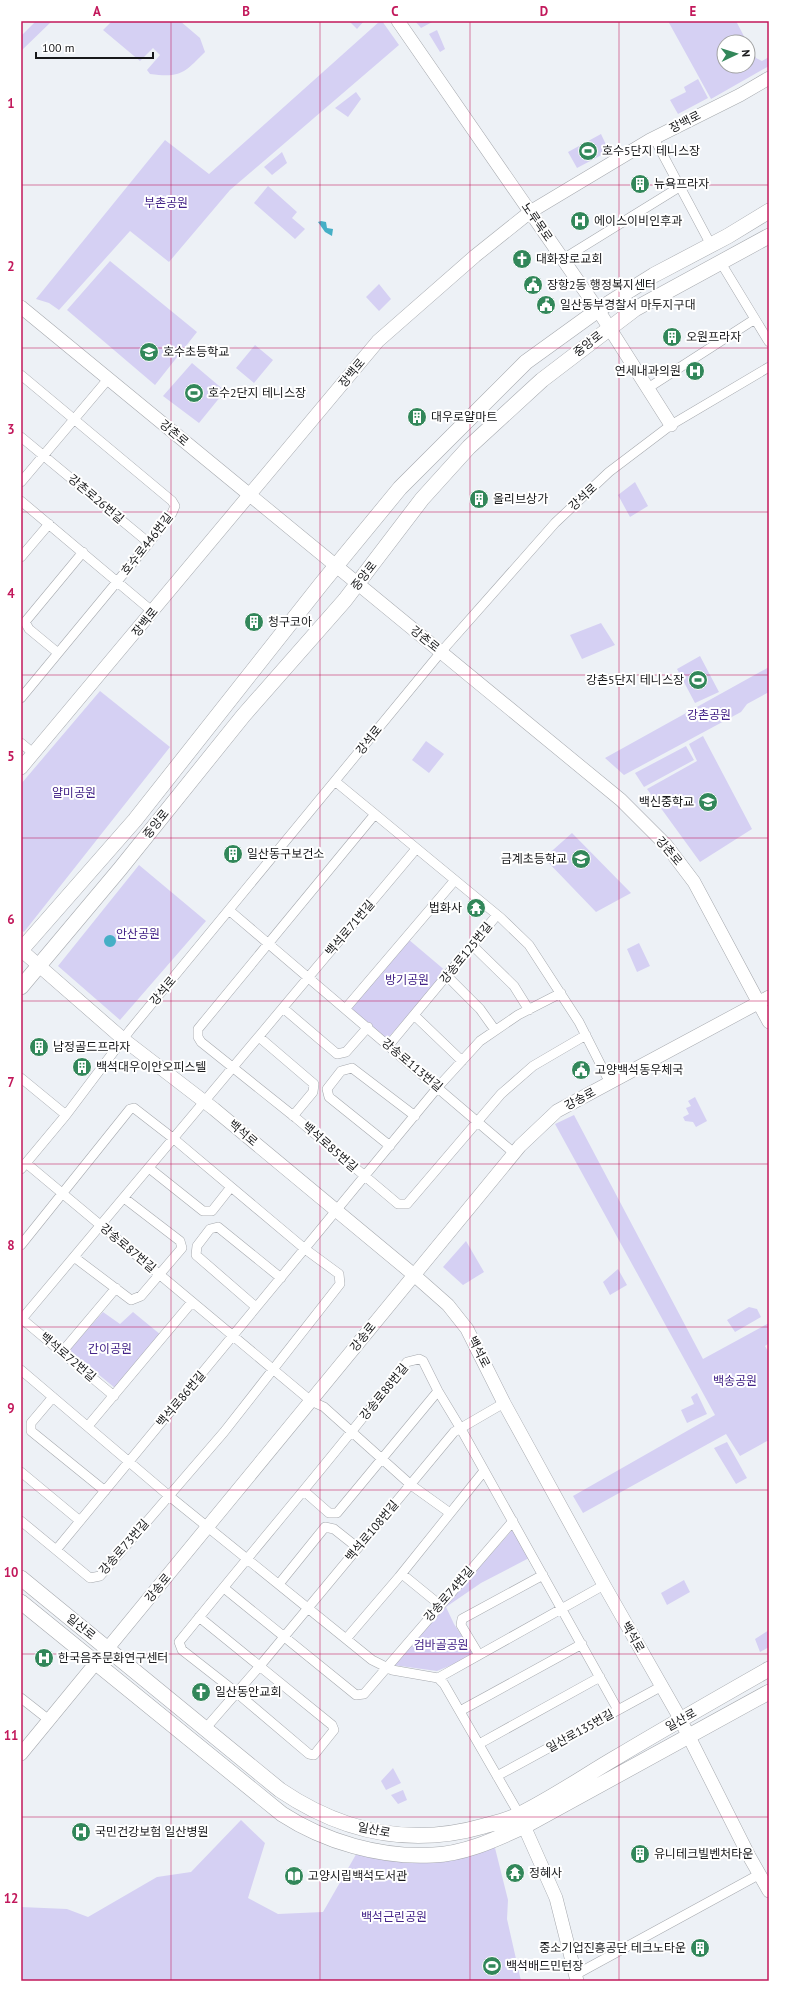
<svg xmlns="http://www.w3.org/2000/svg" width="790" height="2002" viewBox="0 0 790 2002" font-family="'PT Sans','Noto Sans KR',sans-serif">
<style>
.green{fill:#d5d0f3}
.water{fill:#46afc6}
.lines{fill:none;stroke-linecap:round;stroke-linejoin:round}
.street-casing{stroke:#a6a9ae;stroke-width:10}
.secondary-casing{stroke:#a6a9ae;stroke-width:14}
.primary-casing{stroke:#a6a9ae;stroke-width:16}
.street{stroke:#fff;stroke-width:9}
.secondary{stroke:#fff;stroke-width:13}
.primary{stroke:#fff;stroke-width:15}
.grid{fill:none;stroke:#c2185b;stroke-width:1;stroke-opacity:0.55}
.labels{text-anchor:middle;stroke-width:4;stroke-linejoin:round;paint-order:stroke}
.street-label{font-size:12px;fill:#17181a;stroke:#fff}
.poi-label{font-size:12px;fill:#17181a;stroke:#fff;text-anchor:start}
.park-label{font-size:12px;fill:#442488;stroke:#fff}
.neatline{fill:none;stroke:#c2185b;stroke-width:1.5}
.grid-label{font-size:13px;text-anchor:middle;font-weight:bold;fill:#c2185b}
</style>
<rect width="100%" height="100%" fill="#edf1f6"/>
<path class="green" d="M 36,21 L 52,21 L 21,51 L 21,36 Z
M 112,21 L 180,21 L 200,38 L 205,52 C 184,73 181,78 150,74 L 147,70 L 160,55 L 153,48 L 140,61 L 103,30 Z
M 349,21 L 364,21 L 357,29 Z
M 380,21 L 382,21 L 399,45 L 230,190 L 169,262 L 130,231 L 59,310 L 49,303 L 36,299 L 165,140 L 209,174 Z
M 415,21 L 434,21 L 421,28 Z
M 668,21 L 736,21 L 747,42 L 724,42 L 724,66 L 748,66 L 748,44 L 756,58 L 762,61 L 769,57 L 769,66 L 711,99 Z
M 437,30 L 445,49 L 440,52 L 429,34 Z
M 698,79 L 708,98 L 678,114 L 670,100 L 686,92 L 684,87 Z
M 356,92 L 361,99 L 348,117 L 335,108 Z
M 601,134 L 609,151 L 577,168 L 568,152 Z
M 282,152 L 287,163 L 272,175 L 264,167 Z
M 268,186 L 297,212 L 292,218 L 305,229 L 295,239 L 254,203 Z
M 110,261 L 197,332 L 155,385 L 67,310 Z
M 379,284 L 391,299 L 379,311 L 366,297 Z
M 255,345 L 273,360 L 254,383 L 236,368 Z
M 192,363 L 225,391 L 199,423 L 163,396 Z
M 635,482 L 648,506 L 630,517 L 618,495 Z
M 601,623 L 615,645 L 582,659 L 570,635 Z
M 700,656 L 719,692 L 695,703 L 677,669 Z
M 769,667 L 769,692 L 747,704 L 741,712 L 624,775 L 605,758 Z
M 100,691 L 170,747 L 24,932 L 21,930 L 21,784 Z
M 703,736 L 752,829 L 700,862 L 647,789 L 697,761 L 689,744 Z
M 426,741 L 444,754 L 429,773 L 412,760 Z
M 686,746 L 694,760 L 644,787 L 635,773 Z
M 572,833 L 631,893 L 596,912 L 544,858 Z
M 139,865 L 206,921 L 120,1020 L 58,966 Z
M 408,939 L 447,972 L 387,1039 L 351,1009 Z
M 639,943 L 650,966 L 637,972 L 627,949 Z
M 695,1097 L 707,1121 L 696,1127 L 693,1122 L 685,1121 L 683,1117 L 689,1114 L 686,1108 L 691,1106 L 688,1101 Z
M 574,1115 L 703,1359 L 769,1323 L 769,1343 L 765,1346 L 769,1353 L 769,1440 L 740,1456 L 726,1434 L 583,1513 L 573,1496 L 715,1415 L 555,1124 Z
M 466,1241 L 484,1272 L 463,1285 L 443,1267 Z
M 618,1269 L 627,1285 L 610,1295 L 603,1282 Z
M 749,1307 L 757,1309 L 761,1317 L 735,1332 L 727,1320 Z
M 103,1312 L 120,1324 L 133,1312 L 161,1335 L 115,1388 L 69,1350 Z
M 697,1393 L 707,1414 L 687,1423 L 681,1410 L 694,1404 L 691,1397 Z
M 727,1442 L 747,1478 L 736,1484 L 714,1448 Z
M 513,1529 L 529,1558 L 481,1583 L 446,1607 L 454,1624 L 473,1653 L 459,1662 L 437,1671 L 393,1665 Z
M 684,1580 L 690,1592 L 667,1605 L 661,1593 Z
M 769,1630 L 769,1647 L 760,1652 L 755,1639 Z
M 393,1768 L 401,1783 L 386,1790 L 381,1781 Z
M 403,1790 L 407,1800 L 398,1804 L 391,1795 Z
M 241,1820 L 265,1843 L 248,1898 L 278,1914 L 323,1912 L 358,1851 L 438,1856 L 494,1844 L 508,1900 L 507,1919 L 521,1981 L 21,1981 L 21,1907 L 67,1909 L 88,1917 L 157,1877 L 191,1872 Z"/>
<path class="water" d="M 321,221 L 326,222 L 327,228 L 333,229 L 332,236 L 325,232 L 318,222 Z
M104 941a6 6 0 1 1 12 0a6 6 0 1 1-12 0Z"/>
<g class="lines">
<g class="street-casing">
<path id="street" d="M 654,138 L 711,245
M 563,259 L 681,186
M 721,263 L 769,342
M 21,375 L 172,501 L 175,506 L 172,513 L 149,543 L 21,698
M 648,388 L 755,319
M 21,437 L 149,543
M 21,482 L 109,378
M 21,501 L 153,612
M 21,557 L 49,524
M 58,653 L 29,629 L 25,622 L 83,552
M 21,743 L 33,753
M 336,782 L 501,918 L 529,945 L 579,1022 L 610,1083
M 375,814 L 198,1029 L 198,1037 L 201,1042 L 296,1118 L 398,1204 L 407,1204 L 501,1094 L 533,1066 L 586,1035
M 230,911 L 514,1153
M 472,945 L 514,986 L 529,1010
M 447,976 L 480,1009 L 495,1030
M 283,1008 L 337,1054 L 346,1052 L 368,1027
M 346,1008 L 455,880
M 414,1015 L 462,1061
M 259,1037 L 314,1084 L 313,1092 L 293,1116
M 389,1045 L 497,915
M 21,1078 L 66,1115
M 390,1146 L 329,1097 L 327,1089 L 341,1071 L 352,1068 L 415,1116
M 26,1163 L 311,1401 L 324,1407 L 411,1485 L 450,1513
M 149,1168 L 203,1211 L 212,1211 L 231,1187
M 21,1169 L 66,1115 L 130,1030 L 441,652 L 555,523 L 609,472 L 671,425 L 769,367
M 21,1245 L 130,1109 L 134,1108 L 174,1139 L 305,1249 L 339,1274 L 340,1284 L 224,1432 L 100,1576 L 90,1578 L 21,1521
M 74,1257 L 131,1300 L 141,1296 L 182,1248 L 180,1241 L 124,1198
M 256,1307 L 196,1255 L 197,1246 L 210,1229 L 218,1227 L 281,1278
M 22,1319 L 114,1396
M 21,1320 L 416,849
M 62,1352 L 116,1288
M 21,1370 L 168,1495 L 372,1660 L 392,1670 L 438,1678 L 604,1585
M 53,1397 L 31,1423 L 31,1431 L 105,1491
M 88,1426 L 192,1302
M 21,1472 L 80,1521
M 304,1491 L 329,1513 L 337,1513 L 438,1391
M 56,1550 L 438,1087 L 480,1041 L 518,1015 L 561,993
M 402,1574 L 440,1605
M 279,1584 L 325,1527 L 334,1529 L 358,1548
M 224,1588 L 356,1695 L 364,1694 L 513,1521
M 199,1617 L 332,1725 L 334,1730 L 314,1755 L 309,1754 L 237,1693 L 182,1650 L 179,1642 C 255,1548 333,1457 407,1362 L 419,1359 L 423,1361 L 438,1391 L 461,1429 L 618,1710
M 346,1639 L 399,1577 L 484,1471
M 479,1655 L 461,1625 L 462,1619 L 543,1575
M 438,1678 L 444,1684 L 519,1814
M 21,1698 L 49,1720
M 460,1711 L 582,1644
M 205,1729 L 259,1667 L 454,1432 L 504,1403
M 479,1744 L 600,1677
M 497,1776 L 662,1686
M 575,1975 L 760,1874"/>
</g>
<g class="secondary-casing">
<path id="secondary" d="M 398,21 L 598,310 L 671,425
M 21,307 L 621,800 L 666,845 L 694,882 L 769,1022
M 21,768 L 378,341 L 475,256 L 530,212 L 650,140 L 740,95 L 769,78
M 21,950 L 123,1039 L 214,1109 L 414,1275 L 448,1305 L 467,1329 L 504,1403 L 604,1585 L 677,1713 L 749,1856 L 769,1891
M 21,1754 L 520,1146 L 557,1111 L 769,997
M 520,1817 L 556,1898 L 577,1981"/>
</g>
<g class="primary-casing">
<path id="primary" d="M 21,950 L 135,820 L 322,583 L 400,488 L 526,362 L 598,310 L 654,275 L 728,236 L 769,211
M 21,987 L 120,869 L 243,716 L 345,600 L 422,499 L 469,447 L 542,380 L 635,309 L 769,236
M 21,1578 L 280,1790 C 342,1832 411,1847 484,1826 C 495,1823 507,1820 518,1815 C 551,1799 586,1775 617,1757 C 667,1727 718,1698 769,1669
M 21,1602 L 282,1814 C 325,1842 381,1858 433,1855 C 465,1854 496,1839 525,1826 L 769,1692"/>
</g>
<use href="#street" class="street"/>
<use href="#secondary" class="secondary"/>
<use href="#primary" class="primary"/>
</g>
<path class="grid" d="M 171,21 L 171,1981M 320,21 L 320,1981M 470,21 L 470,1981M 619,21 L 619,1981M 21,185 L 769,185M 21,348 L 769,348M 21,512 L 769,512M 21,675 L 769,675M 21,838 L 769,838M 21,1001 L 769,1001M 21,1164 L 769,1164M 21,1327 L 769,1327M 21,1490 L 769,1490M 21,1654 L 769,1654M 21,1817 L 769,1817"/>
<defs>
<g id="stadium-disc" transform="scale(1)"><circle r="9.5" fill="#32875a" stroke="#fff"/><path d="M0-5a6.5 5 0 1 0 0 10a6.5 5 0 1 0 0-10ZM-3.5-1.8h7v3.6h-7Z" fill="#fff"/></g>
<g id="building-disc" transform="scale(1)"><circle r="9.5" fill="#32875a" stroke="#fff"/><path d="M-4-6H4V6H1V3H-1V6H-4ZM-2.5-4.3h1.7v1.8h-1.7ZM.8-4.3h1.7v1.8H.8ZM-2.5-1h1.7V.8h-1.7ZM.8-1h1.7V.8H.8Z" fill="#fff"/></g>
<g id="hospital-disc" transform="scale(1)"><circle r="9.5" fill="#32875a" stroke="#fff"/><path d="M-5-5h3v3.5h4V-5h3V5h-3V1.5h-4V5h-3Z" fill="#fff"/></g>
<g id="church-disc" transform="scale(1)"><circle r="9.5" fill="#32875a" stroke="#fff"/><path d="M-1.2-6h2.4v3.5h3.3v2.4h-3.3V6h-2.4V-.1h-3.3v-2.4h3.3Z" fill="#fff"/></g>
<g id="civic-disc" transform="scale(1)"><circle r="9.5" fill="#32875a" stroke="#fff"/><path d="M-.6-6.5H3V-4.5H.6V-3L4-1V1h2V6H-6V1h2V-1L-.6-3ZM-1.2 2.5V6h2.4V2.5Z" fill="#fff"/></g>
<g id="school-disc" transform="scale(1)"><circle r="9.5" fill="#32875a" stroke="#fff"/><path d="M0-5L7-2L0 1L-7-2ZM-4 1L0 2.5L4 1V4Q0 6-4 4Z" fill="#fff"/></g>
<g id="temple-disc" transform="scale(1)"><circle r="9.5" fill="#32875a" stroke="#fff"/><path d="M0-6L5-2H3V0L6.5 2.5H4V6H1.5V3h-3V6H-4V2.5H-6.5L-3 0V-2H-5Z" fill="#fff"/></g>
<g id="library-disc" transform="scale(1)"><circle r="9.5" fill="#32875a" stroke="#fff"/><path d="M-6-4Q-3-5.5-.7-3.5V5Q-3 3-6 4ZM6-4Q3-5.5 .7-3.5V5Q3 3 6 4Z" fill="#fff"/></g>
</defs>
<g fill-rule="evenodd">
<use href="#stadium-disc" x="588" y="151"/>
<use href="#building-disc" x="640" y="184"/>
<use href="#hospital-disc" x="580" y="221"/>
<use href="#church-disc" x="522" y="259"/>
<use href="#civic-disc" x="533" y="285"/>
<use href="#civic-disc" x="546" y="305"/>
<use href="#building-disc" x="672" y="337"/>
<use href="#school-disc" x="149" y="352"/>
<use href="#hospital-disc" x="695" y="371"/>
<use href="#stadium-disc" x="194" y="393"/>
<use href="#building-disc" x="417" y="417"/>
<use href="#building-disc" x="479" y="499"/>
<use href="#building-disc" x="254" y="622"/>
<use href="#stadium-disc" x="698" y="680"/>
<use href="#school-disc" x="708" y="802"/>
<use href="#building-disc" x="233" y="854"/>
<use href="#school-disc" x="581" y="859"/>
<use href="#temple-disc" x="476" y="908"/>
<use href="#building-disc" x="39" y="1047"/>
<use href="#building-disc" x="82" y="1067"/>
<use href="#civic-disc" x="581" y="1070"/>
<use href="#hospital-disc" x="44" y="1658"/>
<use href="#church-disc" x="201" y="1692"/>
<use href="#hospital-disc" x="81" y="1832"/>
<use href="#building-disc" x="640" y="1854"/>
<use href="#temple-disc" x="515" y="1873"/>
<use href="#library-disc" x="294" y="1876"/>
<use href="#building-disc" x="700" y="1948"/>
<use href="#stadium-disc" x="492" y="1966"/>
</g>
<g class="labels">
<g class="street-label">
<text transform="translate(685 122) rotate(-27)" y="4">장백로</text>
<text transform="translate(537 222) rotate(55)" y="4">노루목로</text>
<text transform="translate(588 344) rotate(-38)" y="4">중앙로</text>
<text transform="translate(352 373) rotate(-50)" y="4">장백로</text>
<text transform="translate(174 433) rotate(40)" y="4">강촌로</text>
<text transform="translate(583 497) rotate(-43)" y="4">강석로</text>
<text transform="translate(96 499) rotate(40)" y="4">강촌로26번길</text>
<text transform="translate(147 544) rotate(-52)" y="4">호수로446번길</text>
<text transform="translate(364 576) rotate(-52)" y="4">중앙로</text>
<text transform="translate(145 622) rotate(-51)" y="4">장백로</text>
<text transform="translate(425 639) rotate(39)" y="4">강촌로</text>
<text transform="translate(369 740) rotate(-51)" y="4">강석로</text>
<text transform="translate(156 824) rotate(-51)" y="4">중앙로</text>
<text transform="translate(669 851) rotate(50)" y="4">강촌로</text>
<text transform="translate(350 928) rotate(-50)" y="4">백석로71번길</text>
<text transform="translate(466 953) rotate(-51)" y="4">강송로125번길</text>
<text transform="translate(163 991) rotate(-50)" y="4">강석로</text>
<text transform="translate(412 1065) rotate(40)" y="4">강송로113번길</text>
<text transform="translate(580 1099) rotate(-28)" y="4">강송로</text>
<text transform="translate(243 1133) rotate(40)" y="4">백석로</text>
<text transform="translate(330 1147) rotate(41)" y="4">백석로85번길</text>
<text transform="translate(128 1248) rotate(40)" y="4">강송로87번길</text>
<text transform="translate(363 1337) rotate(-51)" y="4">강송로</text>
<text transform="translate(479 1352) rotate(63)" y="4">백석로</text>
<text transform="translate(68 1357) rotate(40)" y="4">백석로72번길</text>
<text transform="translate(384 1392) rotate(-51)" y="4">강송로88번길</text>
<text transform="translate(181 1399) rotate(-50)" y="4">백석로86번길</text>
<text transform="translate(372 1531) rotate(-50)" y="4">백석로108번길</text>
<text transform="translate(124 1547) rotate(-49)" y="4">강송로73번길</text>
<text transform="translate(158 1588) rotate(-50)" y="4">강송로</text>
<text transform="translate(449 1594) rotate(-49)" y="4">강송로74번길</text>
<text transform="translate(81 1627) rotate(39)" y="4">일산로</text>
<text transform="translate(633 1637) rotate(60)" y="4">백석로</text>
<text transform="translate(681 1720) rotate(-29)" y="4">일산로</text>
<text transform="translate(580 1731) rotate(-29)" y="4">일산로135번길</text>
<text transform="translate(374 1830) rotate(11)" y="4">일산로</text>
</g>
<g class="poi-label">
<text x="602" y="155">호수5단지 테니스장</text>
<text x="654" y="188">뉴욕프라자</text>
<text x="594" y="225">에이스이비인후과</text>
<text x="536" y="263">대화장로교회</text>
<text x="547" y="289">장항2동 행정복지센터</text>
<text x="560" y="309">일산동부경찰서 마두지구대</text>
<text x="686" y="341">오원프라자</text>
<text x="163" y="356">호수초등학교</text>
<text x="681" y="375" text-anchor="end">연세내과의원</text>
<text x="208" y="397">호수2단지 테니스장</text>
<text x="431" y="421">대우로얄마트</text>
<text x="493" y="503">올리브상가</text>
<text x="268" y="626">청구코아</text>
<text x="684" y="684" text-anchor="end">강촌5단지 테니스장</text>
<text x="694" y="806" text-anchor="end">백신중학교</text>
<text x="247" y="858">일산동구보건소</text>
<text x="567" y="863" text-anchor="end">금계초등학교</text>
<text x="462" y="912" text-anchor="end">법화사</text>
<text x="53" y="1051">남정골드프라자</text>
<text x="96" y="1071">백석대우이안오피스텔</text>
<text x="595" y="1074">고양백석동우체국</text>
<text x="58" y="1662">한국음주문화연구센터</text>
<text x="215" y="1696">일산동안교회</text>
<text x="95" y="1836">국민건강보험 일산병원</text>
<text x="654" y="1858">유니테크빌벤처타운</text>
<text x="529" y="1877">정혜사</text>
<text x="308" y="1880">고양시립백석도서관</text>
<text x="686" y="1952" text-anchor="end">중소기업진흥공단 테크노타운</text>
<text x="506" y="1970">백석배드민턴장</text>
</g>
<g class="park-label">
<text x="166" y="207">부촌공원</text>
<text x="709" y="719">강촌공원</text>
<text x="74" y="797">얄미공원</text>
<text x="138" y="938">안산공원</text>
<text x="407" y="984">방기공원</text>
<text x="110" y="1353">간이공원</text>
<text x="735" y="1385">백송공원</text>
<text x="441" y="1649">검바골공원</text>
<text x="394" y="1921">백석근린공원</text>
</g>
</g>
<rect width="790" height="2002" fill="none" stroke="#ffffff" stroke-width="44"/>
<g transform="translate(736 54) rotate(86)"><circle r="19" fill="#ffffff" stroke="#a2a3a3"/>
<path d="M0-3L7 15L0 10L-7 15Z" fill="#32875a"/>
<text y="-6" font-size="11" font-weight="bold" text-anchor="middle" fill="#17181a">N</text>
</g>
<path d="M36 52v6h117v-6" fill="none" stroke="#17181a" stroke-width="2"/>
<text x="42" y="52" font-size="12" fill="#17181a" stroke="#ffffff" stroke-width="3" paint-order="stroke">100 m</text>
<rect x="22" y="22" width="746" height="1958" class="neatline"/>
<g class="grid-label">
<text x="97" y="16">A</text>
<text x="246" y="16">B</text>
<text x="395" y="16">C</text>
<text x="544" y="16">D</text>
<text x="693" y="16">E</text>
<text x="11" y="108">1</text>
<text x="11" y="271">2</text>
<text x="11" y="434">3</text>
<text x="11" y="598">4</text>
<text x="11" y="761">5</text>
<text x="11" y="924">6</text>
<text x="11" y="1087">7</text>
<text x="11" y="1250">8</text>
<text x="11" y="1413">9</text>
<text x="11" y="1577">10</text>
<text x="11" y="1740">11</text>
<text x="11" y="1903">12</text>
</g>
</svg>
